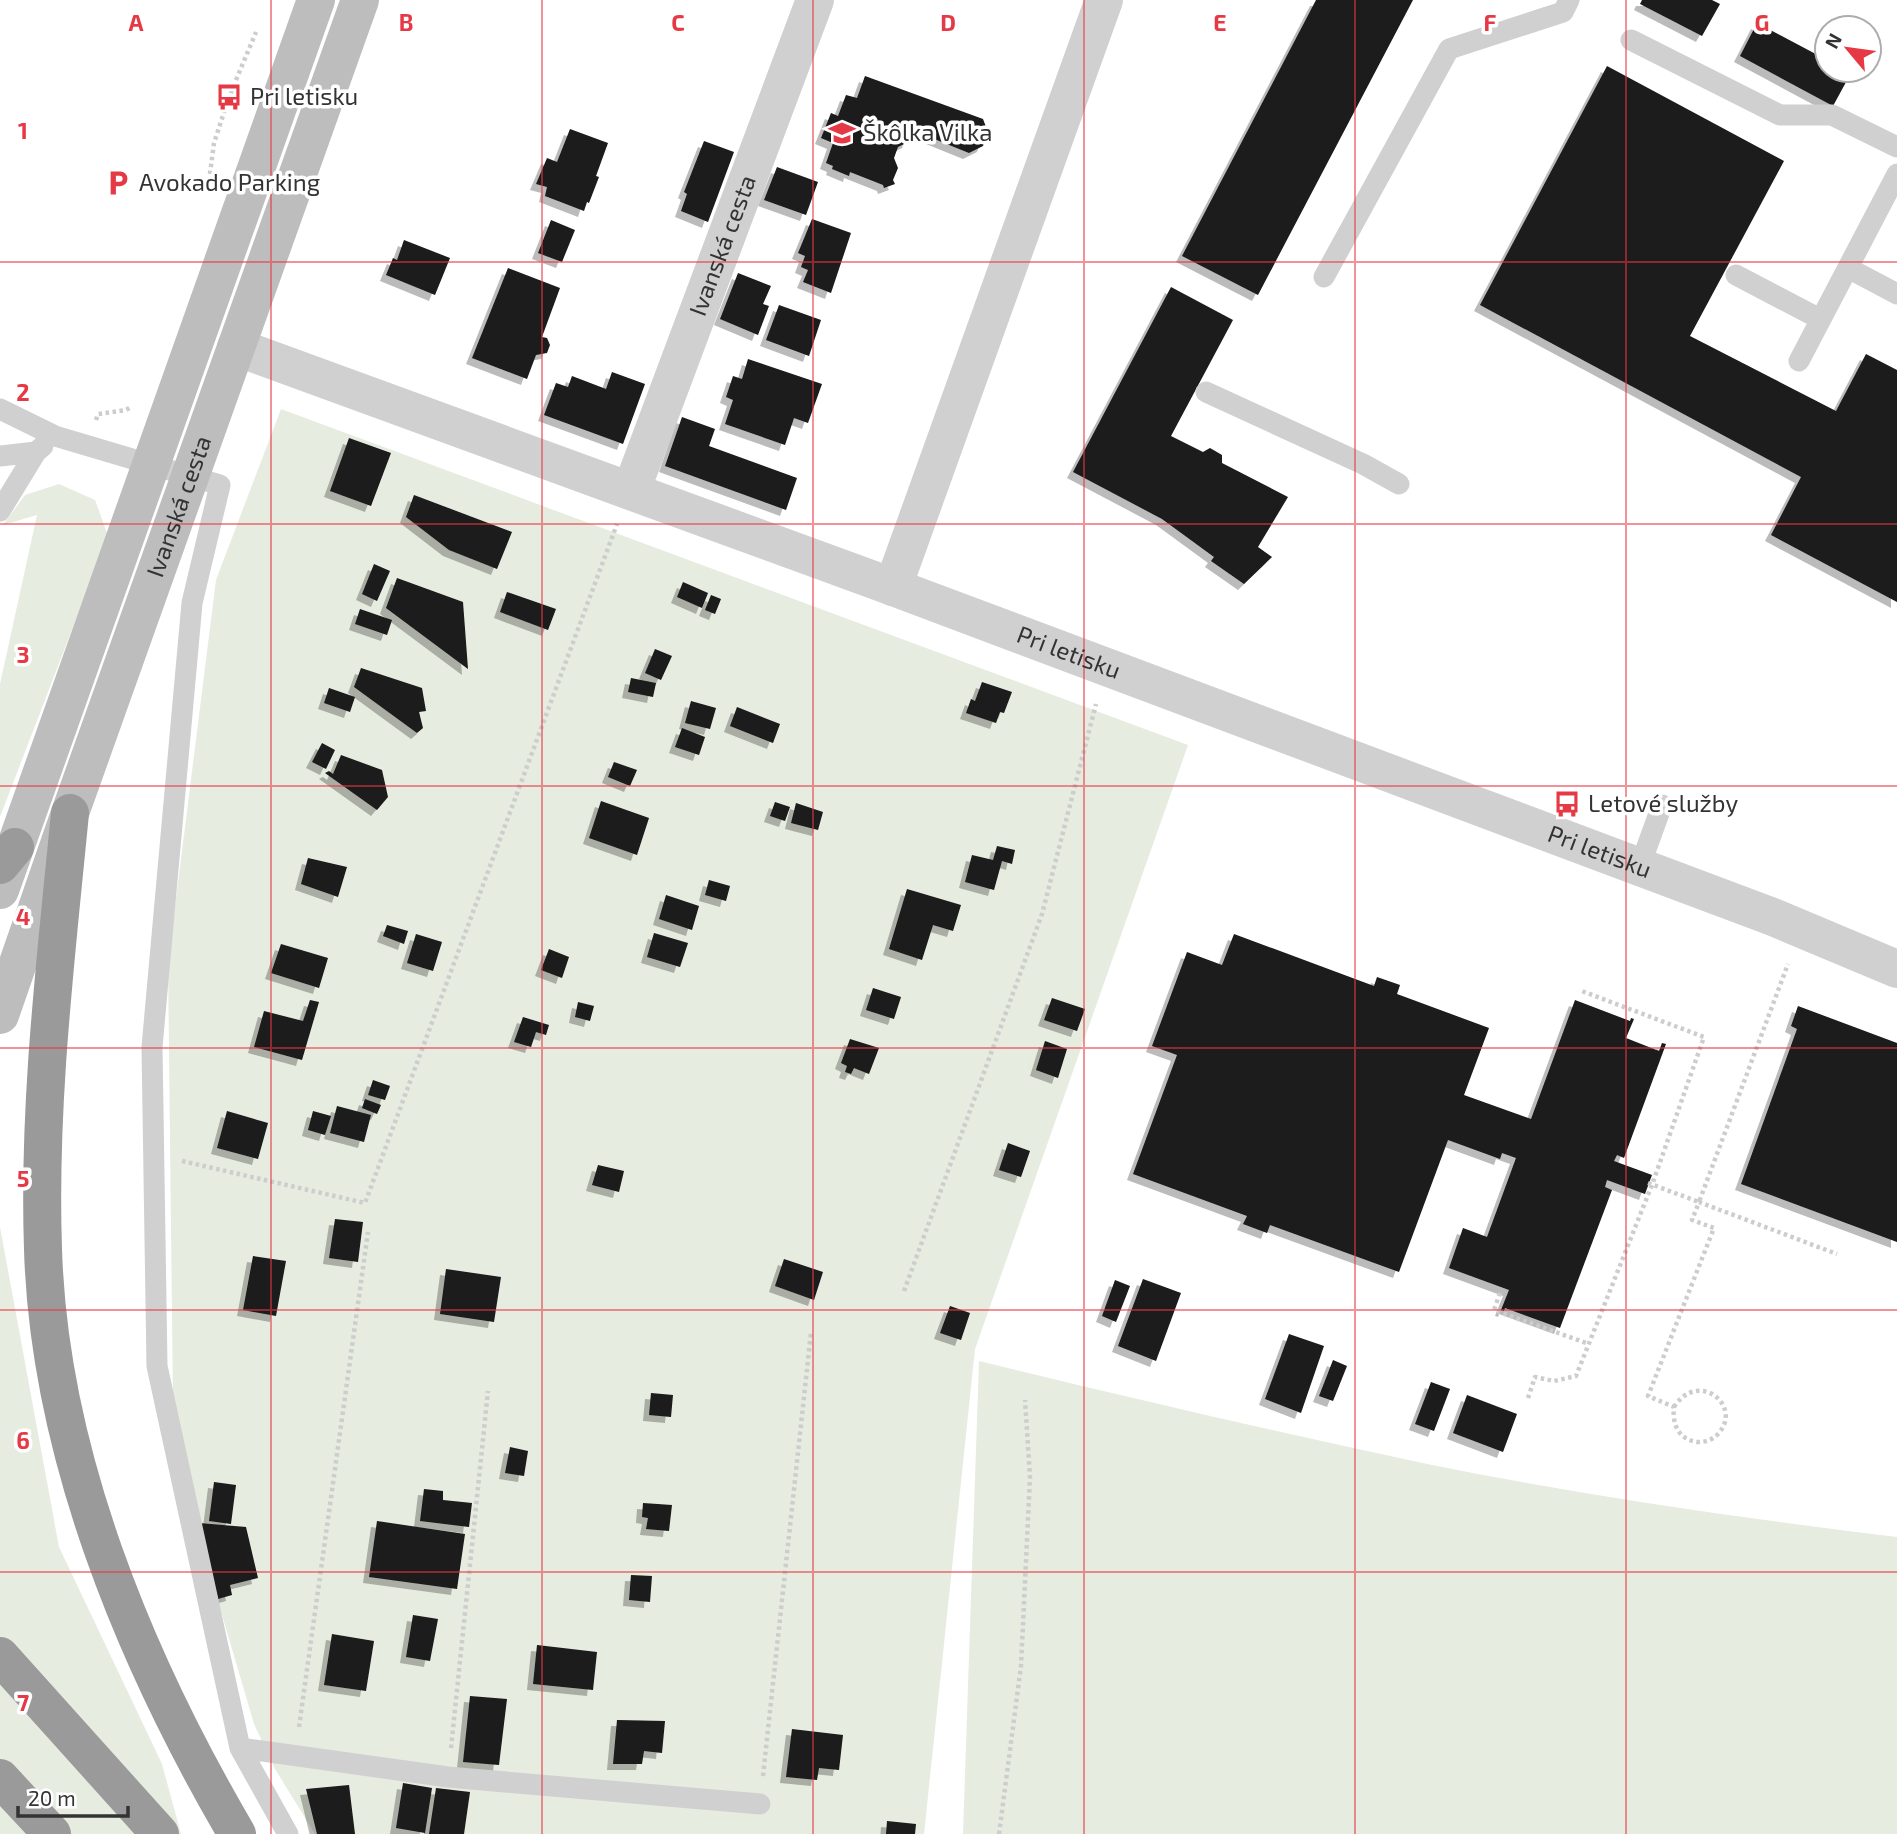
<svg xmlns="http://www.w3.org/2000/svg" width="1897" height="1834" viewBox="0 0 1897 1834" font-family="'Exo 2',sans-serif">
<style>
.green{fill:#e6ecdf}
.building{fill:#1a1a1a;filter:url(#shadow)}
.lines{fill:none;stroke-linecap:round;stroke-linejoin:round}
.path{stroke:#cdcdcd;stroke-width:4.5;stroke-dasharray:3.5 3.5;stroke-linecap:butt}
.lane{stroke:#d0d0d0;stroke-width:21}
.street{stroke:#d0d0d0;stroke-width:38}
.secondary{stroke:#bdbdbd;stroke-width:38}
.highway{stroke:#9a9a9a;stroke-width:38}
.grid{fill:none;stroke:#e63946;stroke-width:2;stroke-opacity:0.55}
.labels{text-anchor:middle;stroke-width:7;stroke-linejoin:round;paint-order:stroke}
.poi-label{font-size:24px;fill:#333;stroke:#fff;text-anchor:start}
.street-label{font-size:24px;fill:#333;stroke:#fff}
.grid-label{font-size:23px;text-anchor:middle;font-weight:bold;fill:#e63946;stroke:#fff;stroke-width:7;stroke-linejoin:round;paint-order:stroke}
</style>
<defs>
<filter id="shadow"><feDropShadow dx="-6" dy="6" stdDeviation="0" flood-color="#0004"/></filter>
</defs>
<rect width="100%" height="100%" fill="#fff"/>
<path class="green" d="M 281,409 L 1188,745 L 975,1349 L 924,1834 L 315,1834 L 275,1769 L 254,1724 L 196,1526 L 173,1402 L 168,963 L 216,580 Z
M 59,484 L 95,500 L 108,536 L 0,817 L 0,684 L 37,515 L 3,525 L 25,495 Z
M 0,1227 L 59,1547 L 162,1764 L 181,1834 L 0,1834 Z
M 979,1361 C 1130,1398 1281,1433 1432,1465 C 1586,1496 1742,1518 1897,1537 L 1897,1834 L 963,1834 Z"/>
<path class="building" d="M 1316,0 L 1413,0 L 1258,295 L 1182,256 Z
M 1642,0 L 1712,0 L 1720,4 L 1702,36 L 1640,4 Z
M 1757,23 L 1827,60 L 1827,70 L 1845,70 L 1851,73 L 1833,106 L 1740,56 Z
M 1607,66 L 1784,161 L 1690,336 L 1836,411 L 1866,354 L 1897,370 L 1897,602 L 1771,535 L 1801,477 L 1480,305 Z
M 865,76 L 983,119 L 988,132 L 983,146 L 969,153 L 912,130 L 908,142 L 898,147 L 894,158 L 898,168 L 893,180 L 895,184 L 884,188 L 883,185 L 850,172 L 849,176 L 832,169 L 833,166 L 826,163 L 833,143 L 821,138 L 831,113 L 838,116 L 846,95 L 857,98 Z
M 570,129 L 608,143 L 596,176 L 599,177 L 589,203 L 587,202 L 584,211 L 545,196 L 547,187 L 536,184 L 547,158 L 557,162 Z
M 704,141 L 734,152 L 708,222 L 681,211 L 687,194 L 684,192 Z
M 777,167 L 818,182 L 806,215 L 764,200 Z
M 812,219 L 851,233 L 831,293 L 803,282 L 808,270 L 801,267 L 805,256 L 798,253 Z
M 551,220 L 575,230 L 562,262 L 538,253 Z
M 404,240 L 450,258 L 435,295 L 386,275 L 393,258 L 397,260 Z
M 508,268 L 560,288 L 542,337 L 547,338 L 550,345 L 547,353 L 536,355 L 527,379 L 472,358 Z
M 738,273 L 771,286 L 763,304 L 769,306 L 758,335 L 720,319 Z
M 1171,287 L 1233,320 L 1171,436 L 1203,452 L 1210,448 L 1222,455 L 1222,463 L 1288,497 L 1258,547 L 1272,557 L 1244,584 L 1211,561 L 1214,557 L 1162,519 L 1073,472 Z
M 779,305 L 821,320 L 809,356 L 766,340 Z
M 748,359 L 822,384 L 808,423 L 794,418 L 785,445 L 725,424 L 733,400 L 726,397 L 733,376 L 742,379 Z
M 612,372 L 645,384 L 623,444 L 544,415 L 556,383 L 568,387 L 572,376 L 606,389 Z
M 682,417 L 715,429 L 709,446 L 797,478 L 786,510 L 665,466 Z
M 349,438 L 391,453 L 371,506 L 330,491 Z
M 414,495 L 512,532 L 497,569 L 449,550 L 406,517 Z
M 374,564 L 390,571 L 377,601 L 362,594 Z
M 397,578 L 463,602 L 468,669 L 386,608 Z
M 683,582 L 708,593 L 702,608 L 677,597 Z
M 507,592 L 556,609 L 548,630 L 500,612 Z
M 711,595 L 721,599 L 715,614 L 705,610 Z
M 360,609 L 392,620 L 387,635 L 355,624 Z
M 655,649 L 672,656 L 661,680 L 645,673 Z
M 361,668 L 422,688 L 426,711 L 419,712 L 423,728 L 417,733 L 354,687 Z
M 631,678 L 656,683 L 653,697 L 628,692 Z
M 982,682 L 1012,692 L 1004,713 L 1000,712 L 996,723 L 966,713 L 971,699 L 975,701 Z
M 329,688 L 355,697 L 350,712 L 324,703 Z
M 691,701 L 716,708 L 710,729 L 685,723 Z
M 737,707 L 780,724 L 773,743 L 730,726 Z
M 682,728 L 705,737 L 699,755 L 675,747 Z
M 322,743 L 335,750 L 326,769 L 312,762 Z
M 341,755 L 382,770 L 388,797 L 377,810 L 325,773 L 329,771 L 333,774 Z
M 614,762 L 637,770 L 630,786 L 608,777 Z
M 601,801 L 649,818 L 637,855 L 589,838 Z
M 775,802 L 790,807 L 785,821 L 770,816 Z
M 796,803 L 823,812 L 818,830 L 791,823 Z
M 997,846 L 1015,850 L 1012,864 L 1002,861 L 994,890 L 965,882 L 972,855 L 993,860 Z
M 308,858 L 347,867 L 338,897 L 301,884 Z
M 709,880 L 730,886 L 726,901 L 705,895 Z
M 907,889 L 961,905 L 953,931 L 933,925 L 922,960 L 889,949 Z
M 666,895 L 699,906 L 692,930 L 659,919 Z
M 387,925 L 408,931 L 404,944 L 383,936 Z
M 654,933 L 688,943 L 680,967 L 647,957 Z
M 416,934 L 442,942 L 433,971 L 407,963 Z
M 1234,934 L 1374,986 L 1377,977 L 1400,985 L 1397,994 L 1489,1028 L 1464,1095 L 1531,1119 L 1575,1000 L 1630,1021 L 1631,1018 L 1634,1019 L 1626,1038 L 1659,1051 L 1662,1043 L 1666,1044 L 1624,1158 L 1617,1155 L 1614,1161 L 1652,1175 L 1645,1194 L 1607,1180 L 1605,1187 L 1612,1190 L 1560,1328 L 1505,1308 L 1504,1311 L 1501,1310 L 1509,1290 L 1449,1268 L 1463,1228 L 1487,1237 L 1516,1158 L 1502,1153 L 1500,1159 L 1448,1140 L 1399,1272 L 1270,1225 L 1267,1233 L 1243,1224 L 1247,1216 L 1133,1174 L 1177,1055 L 1152,1046 L 1187,952 L 1222,965 Z
M 281,944 L 328,958 L 319,988 L 271,973 Z
M 549,949 L 569,957 L 562,978 L 541,970 Z
M 873,988 L 901,997 L 894,1019 L 866,1010 Z
M 1052,998 L 1085,1009 L 1077,1031 L 1044,1020 Z
M 310,1000 L 319,1002 L 302,1060 L 254,1047 L 264,1011 L 303,1021 Z
M 578,1002 L 594,1006 L 590,1021 L 575,1017 Z
M 1798,1006 L 1897,1043 L 1897,1242 L 1741,1184 L 1797,1029 L 1791,1026 Z
M 523,1017 L 549,1025 L 546,1035 L 536,1032 L 531,1047 L 514,1042 Z
M 850,1039 L 879,1048 L 869,1074 L 854,1068 L 851,1074 L 845,1072 L 847,1066 L 841,1063 Z
M 1045,1041 L 1067,1049 L 1058,1078 L 1036,1070 Z
M 373,1080 L 390,1086 L 385,1100 L 368,1095 Z
M 365,1099 L 381,1105 L 377,1114 L 362,1108 Z
M 337,1106 L 371,1115 L 364,1142 L 330,1133 Z
M 227,1111 L 268,1123 L 258,1159 L 217,1148 Z
M 313,1111 L 331,1116 L 325,1135 L 308,1130 Z
M 1008,1143 L 1030,1151 L 1021,1177 L 999,1170 Z
M 598,1165 L 624,1171 L 619,1192 L 592,1185 Z
M 335,1219 L 363,1222 L 358,1262 L 329,1258 Z
M 253,1256 L 286,1261 L 276,1316 L 243,1310 Z
M 784,1259 L 823,1272 L 814,1300 L 775,1286 Z
M 446,1269 L 501,1277 L 494,1322 L 440,1314 Z
M 1143,1279 L 1181,1293 L 1156,1361 L 1118,1346 Z
M 1115,1280 L 1130,1286 L 1116,1322 L 1102,1316 Z
M 950,1306 L 970,1313 L 961,1340 L 940,1333 Z
M 1289,1334 L 1324,1346 L 1301,1413 L 1265,1399 Z
M 1333,1360 L 1347,1366 L 1333,1401 L 1319,1396 Z
M 1431,1382 L 1450,1389 L 1434,1431 L 1415,1424 Z
M 651,1393 L 673,1395 L 671,1417 L 649,1415 Z
M 1467,1395 L 1517,1414 L 1503,1452 L 1453,1433 Z
M 510,1447 L 528,1451 L 524,1476 L 505,1473 Z
M 214,1482 L 236,1485 L 231,1524 L 209,1521 Z
M 424,1489 L 443,1491 L 443,1500 L 472,1503 L 469,1527 L 420,1521 Z
M 643,1503 L 672,1505 L 669,1531 L 646,1529 L 648,1518 L 642,1517 Z
M 377,1521 L 465,1534 L 457,1589 L 369,1577 Z
M 199,1523 L 246,1527 L 258,1578 L 230,1585 L 232,1595 L 218,1599 Z
M 631,1575 L 652,1576 L 650,1602 L 629,1600 Z
M 413,1615 L 438,1619 L 430,1661 L 406,1657 Z
M 332,1634 L 374,1641 L 366,1691 L 324,1685 Z
M 537,1645 L 597,1652 L 593,1690 L 533,1684 Z
M 470,1696 L 507,1699 L 499,1765 L 463,1762 Z
M 617,1720 L 665,1721 L 662,1753 L 644,1751 L 642,1764 L 613,1764 Z
M 792,1729 L 843,1735 L 839,1770 L 819,1768 L 817,1780 L 786,1777 Z
M 403,1783 L 432,1788 L 425,1833 L 396,1828 Z
M 349,1785 L 355,1834 L 317,1834 L 306,1789 Z
M 436,1788 L 470,1792 L 464,1834 L 429,1834 Z
M 887,1821 L 916,1824 L 915,1834 L 886,1834 Z"/>
<g class="lines">
<path class="path" d="M 209,181 L 214,143 L 229,97 L 256,32
M 96,420 L 98,414 L 126,410 L 131,407
M 182,1161 L 365,1203 L 617,524
M 1648,1183 L 1699,1202 L 1788,964
M 904,1291 L 1042,914 L 1096,704
M 1500,1293 L 1494,1310 L 1589,1344
M 1528,1398 L 1535,1377 L 1554,1381 L 1576,1376 L 1652,1185 L 1704,1037 L 1579,990
M 1674,1407 C 1698,1369 1744,1406 1718,1434 C 1712,1440 1706,1442 1698,1442 C 1679,1440 1672,1425 1674,1407 L 1648,1396 L 1714,1228 L 1692,1220 L 1699,1202 L 1837,1254
M 299,1727 L 368,1232
M 451,1748 L 488,1391
M 763,1776 L 811,1332
M 999,1834 L 1021,1666 L 1030,1477 L 1025,1400"/>
<path class="lane" d="M 1631,40 L 1780,115 L 1832,115 L 1897,147
M 1848,268 L 1897,294
M 1736,275 L 1820,319
M 1324,277 L 1449,49 L 1563,12 L 1569,0
M 1799,361 L 1897,174
M 1206,392 L 1363,464 L 1399,484
M 0,409 L 55,436 L 220,485 L 192,603 L 152,1047 L 157,1366 L 240,1748 L 288,1834
M 0,456 L 36,452 L 43,446
M 0,511 L 36,452
M 1640,866 L 1662,805
M 240,1748 L 448,1777 L 760,1804"/>
<g class="street">
<path id="s1" d="M 236,347 L 893,587 L 1773,917 L 1897,969"/>
<path id="s2" d="M 631,491 L 815,0"/>
<path d="M 893,587 L 1104,0"/>
</g>
<g class="secondary">
<path d="M 0,890 L 316,0"/>
<path id="s3" d="M 0,1015 L 70,813 L 360,0"/>
</g>
<path class="highway" d="M 70,813 C 56,958 38,1103 43,1249 C 49,1453 135,1660 237,1834
M 0,865 L 15,847
M 0,1656 L 160,1834
M 0,1778 L 52,1834"/>
</g>
<path class="grid" d="M 271,0 L 271,1834M 542,0 L 542,1834M 813,0 L 813,1834M 1084,0 L 1084,1834M 1355,0 L 1355,1834M 1626,0 L 1626,1834M 0,262 L 1897,262M 0,524 L 1897,524M 0,786 L 1897,786M 0,1048 L 1897,1048M 0,1310 L 1897,1310M 0,1572 L 1897,1572"/>
<defs>
<g id="bus-bare" transform="scale(2.1)"><path d="M-5-6H5V4H4V6H2V4H-2V6H-4V4H-5ZM-3.5-4V0h7V-4ZM-3.5 1.2v1.5H-2V1.2ZM2 1.2v1.5H3.5V1.2Z" fill="#e63946" stroke="#fff" stroke-width="2.5" paint-order="stroke"/></g>
<g id="school-bare" transform="scale(2.1)"><path d="M0-5L7-2L0 1L-7-2ZM-4 1L0 2.5L4 1V4Q0 6-4 4Z" fill="#e63946" stroke="#fff" stroke-width="2.5" paint-order="stroke"/></g>
<g id="parking-bare" transform="scale(2.1)"><path d="M-3.5-5.5H1a3.5 3.5 0 0 1 0 7H-1V5.5H-3.5ZM-1-3.4V-.6H.8a1.4 1.4 0 0 0 0-2.8Z" fill="#e63946" stroke="#fff" stroke-width="2.5" paint-order="stroke"/></g>
</defs>
<g fill-rule="evenodd">
<use href="#bus-bare" x="229" y="97"/>
<use href="#school-bare" x="842" y="133"/>
<use href="#parking-bare" x="118" y="183"/>
<use href="#bus-bare" x="1567" y="804"/>
</g>
<g class="labels">
<g class="poi-label">
<text x="250" y="105">Pri letisku</text>
<text x="863" y="141">Škôlka Vilka</text>
<text x="139" y="191">Avokado Parking</text>
<text x="1588" y="812">Letové služby</text>
</g>
<g class="street-label">
<text dy="8" stroke="none"><textPath href="#s2" startOffset="262">Ivanská cesta</textPath></text>
<text dy="8" stroke="none"><textPath href="#s3" startOffset="539">Ivanská cesta</textPath></text>
<text dy="8" stroke="none"><textPath href="#s1" startOffset="887">Pri letisku</textPath></text>
<text dy="8" stroke="none"><textPath href="#s1" startOffset="1454">Pri letisku</textPath></text>
</g>
</g>
<g class="grid-label">
<text x="136" y="31">A</text>
<text x="406" y="31">B</text>
<text x="678" y="31">C</text>
<text x="948" y="31">D</text>
<text x="1220" y="31">E</text>
<text x="1490" y="31">F</text>
<text x="1762" y="31">G</text>
<text x="23" y="139">1</text>
<text x="23" y="401">2</text>
<text x="23" y="663">3</text>
<text x="23" y="925">4</text>
<text x="23" y="1187">5</text>
<text x="23" y="1449">6</text>
<text x="23" y="1711">7</text>
</g>
<g transform="translate(1848 49) rotate(299)"><circle r="33" fill="#ffffff" stroke="#adadad" stroke-width="2"/>
<path d="M0-5L12 26L0 18L-12 26Z" fill="#e63946"/>
<text y="-10" font-size="19" font-weight="bold" text-anchor="middle" fill="#333333">N</text>
</g>
<path d="M18 1806v10h110v-10" fill="none" stroke="#333333" stroke-width="3.5"/>
<text x="28" y="1806" font-size="21" fill="#333333" stroke="#ffffff" stroke-width="5" paint-order="stroke">20 m</text>
</svg>
